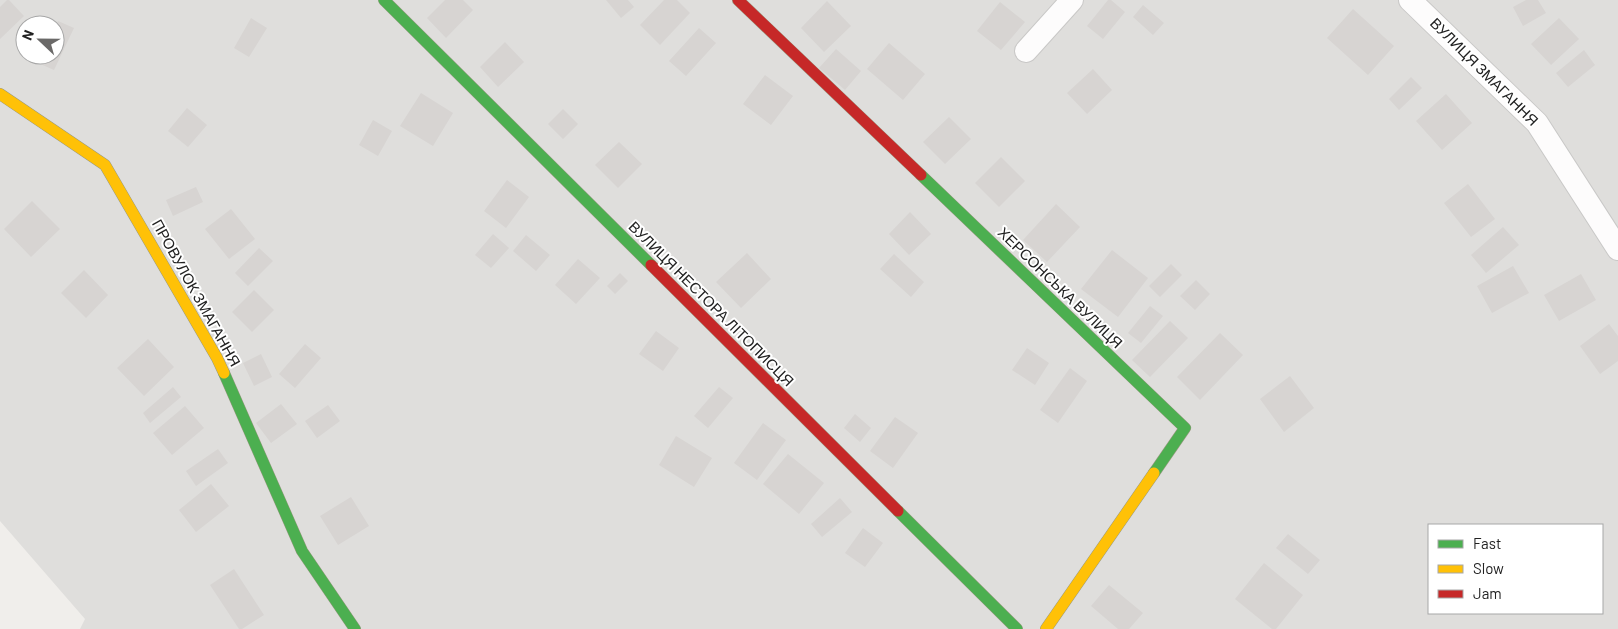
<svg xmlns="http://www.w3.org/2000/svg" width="1618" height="629" viewBox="0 0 1618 629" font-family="Barlow,sans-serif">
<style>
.residential{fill:#dfdedc;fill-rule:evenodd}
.building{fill:#d7d4d2}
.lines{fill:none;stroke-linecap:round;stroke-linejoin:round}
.street-casing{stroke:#c9c8c7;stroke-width:24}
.fast-casing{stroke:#999a82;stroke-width:12}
.slow-casing{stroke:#999a82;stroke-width:12}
.jam-casing{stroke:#999a82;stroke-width:12}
.street{stroke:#fdfcfc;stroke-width:22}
.fast{stroke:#4caf50;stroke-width:11}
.slow{stroke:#ffc107;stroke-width:11}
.jam{stroke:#c62828;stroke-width:11}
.labels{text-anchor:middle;stroke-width:4;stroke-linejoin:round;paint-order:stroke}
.street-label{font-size:15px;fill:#222;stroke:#fff}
</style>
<rect width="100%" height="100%" fill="#f0eeeb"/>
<path class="residential" d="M 0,0 L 1618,0 L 1618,629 L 80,629 L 85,619 L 0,521 ZM 25,25 L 55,25 L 55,55 L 25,55 ZM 1429,525 L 1602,525 L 1602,613 L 1429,613 Z"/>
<path class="building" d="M 7,0 L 9,0 L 24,16 L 0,39 L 0,7 Z
M 445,0 L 463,0 L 473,10 L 446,38 L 427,18 Z
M 606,0 L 628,0 L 634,7 L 621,18 Z
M 664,0 L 677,0 L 690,13 L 660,45 L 640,25 Z
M 1108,0 L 1111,0 L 1125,12 L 1103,39 L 1087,26 Z
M 1526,0 L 1538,0 L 1546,13 L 1523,26 L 1513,7 Z
M 827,1 L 851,26 L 824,52 L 801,28 Z
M 1000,2 L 1025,22 L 1001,50 L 977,31 Z
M 1143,5 L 1164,23 L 1153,35 L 1133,17 Z
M 1353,9 L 1394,46 L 1368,75 L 1327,38 Z
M 251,18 L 267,28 L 249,57 L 234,48 Z
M 1559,18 L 1579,39 L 1551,65 L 1531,44 Z
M 58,21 L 74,28 L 54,70 L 38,63 L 42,55 L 55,55 L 55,27 Z
M 699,28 L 716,43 L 686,76 L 669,61 Z
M 505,42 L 524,62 L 498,87 L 480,67 Z
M 889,43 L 925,74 L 903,100 L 867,69 Z
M 836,49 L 861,71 L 845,90 L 819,68 Z
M 1584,50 L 1595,65 L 1568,87 L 1556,73 Z
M 1093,69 L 1112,90 L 1087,114 L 1067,93 Z
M 765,75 L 793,96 L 771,125 L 743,104 Z
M 1411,77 L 1422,88 L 1399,110 L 1389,99 Z
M 421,93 L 453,113 L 433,146 L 400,126 Z
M 1446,94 L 1472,123 L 1442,150 L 1416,121 Z
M 187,108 L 207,125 L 188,147 L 168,131 Z
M 563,109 L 578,124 L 563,139 L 548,124 Z
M 949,117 L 971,139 L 945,164 L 923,142 Z
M 373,120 L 392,131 L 378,156 L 359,145 Z
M 619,142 L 642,164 L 618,188 L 595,165 Z
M 1001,157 L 1025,181 L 999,207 L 975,183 Z
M 507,180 L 529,197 L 506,228 L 484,211 Z
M 1468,184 L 1495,219 L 1471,237 L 1444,203 Z
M 196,187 L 203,202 L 173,216 L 166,200 Z
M 32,201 L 60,229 L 31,257 L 4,229 Z
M 1056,204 L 1080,227 L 1047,262 L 1023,240 Z
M 231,209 L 255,239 L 229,259 L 205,229 Z
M 910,212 L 931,234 L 909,255 L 889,234 Z
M 1503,227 L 1519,245 L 1486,273 L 1471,255 Z
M 493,234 L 509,248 L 491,268 L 475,255 Z
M 526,235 L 550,255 L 536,271 L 513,251 Z
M 259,248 L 273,261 L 248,286 L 235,273 Z
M 1112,250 L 1148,278 L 1118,317 L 1081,289 Z
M 747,253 L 771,279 L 741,308 L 716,282 Z
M 894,254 L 924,282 L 911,297 L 880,269 Z
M 578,259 L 600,278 L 576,304 L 555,285 Z
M 1171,264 L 1182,275 L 1160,297 L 1149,286 Z
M 1513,266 L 1529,293 L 1492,313 L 1477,286 Z
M 84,270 L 108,295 L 86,318 L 61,293 Z
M 620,273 L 628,281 L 615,294 L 607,286 Z
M 1581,274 L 1596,300 L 1559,321 L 1544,295 Z
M 1196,280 L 1210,294 L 1195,310 L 1180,296 Z
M 254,290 L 274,310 L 252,332 L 232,312 Z
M 1150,306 L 1163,316 L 1141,343 L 1128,333 Z
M 1170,321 L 1188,338 L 1150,377 L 1132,360 Z
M 1609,324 L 1618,336 L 1618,361 L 1600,374 L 1580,346 Z
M 656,331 L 679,348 L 663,371 L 639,354 Z
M 1220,333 L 1243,355 L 1200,400 L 1177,377 Z
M 148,339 L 174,367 L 144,396 L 117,368 Z
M 305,344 L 321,358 L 295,388 L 279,374 Z
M 1027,348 L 1049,363 L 1035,385 L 1012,370 Z
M 261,354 L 272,377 L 254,386 L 243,363 Z
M 1070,368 L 1087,381 L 1058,423 L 1040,410 Z
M 1290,376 L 1314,408 L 1284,432 L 1260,399 Z
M 173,387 L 181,397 L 150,423 L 143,413 Z
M 719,387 L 733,398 L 708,428 L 694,416 Z
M 281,404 L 297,424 L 271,443 L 256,423 Z
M 328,405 L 340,421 L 317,438 L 305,421 Z
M 185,406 L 204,428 L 172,455 L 153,433 Z
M 855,414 L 871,428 L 860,442 L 844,428 Z
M 895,417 L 918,433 L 893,468 L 870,451 Z
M 763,423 L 786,440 L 757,480 L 734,463 Z
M 676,436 L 712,458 L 694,487 L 659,465 Z
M 218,449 L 228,463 L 196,486 L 186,471 Z
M 788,454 L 824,483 L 799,514 L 763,484 Z
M 211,484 L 229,506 L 196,532 L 179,510 Z
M 351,497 L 369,526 L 338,545 L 320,516 Z
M 840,498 L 852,512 L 822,537 L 811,524 Z
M 863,528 L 883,543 L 865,567 L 845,553 Z
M 1288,534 L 1320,560 L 1308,574 L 1276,548 Z
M 1264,563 L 1303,595 L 1276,629 L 1272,629 L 1235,599 Z
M 234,569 L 264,615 L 242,629 L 239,629 L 210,585 Z
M 1109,585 L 1143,613 L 1129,629 L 1118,629 L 1091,606 Z"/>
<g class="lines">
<g class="street-casing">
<path id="street" d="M 1410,0 L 1537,123 L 1618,249
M 1026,51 L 1072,0"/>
</g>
<g class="fast-casing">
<path id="fast" d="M 384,0 L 651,265
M 921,175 L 1185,428 L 1154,473
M 224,373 L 302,551 L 355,629
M 898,511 L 1017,629"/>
</g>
<g class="slow-casing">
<path id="slow" d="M 0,94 L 105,165 L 217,358 L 224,373
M 1046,629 L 1154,473"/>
</g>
<g class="jam-casing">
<path id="jam" d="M 738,0 L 921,175
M 651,265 L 898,511"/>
</g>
<use href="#street" class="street"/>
<use href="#fast" class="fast"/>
<use href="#slow" class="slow"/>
<use href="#jam" class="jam"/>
</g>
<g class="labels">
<g class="street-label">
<text transform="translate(1484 72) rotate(45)" y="5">ВУЛИЦЯ ЗМАГАННЯ</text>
<text transform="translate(1060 288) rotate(44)" y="5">ХЕРСОНСЬКА ВУЛИЦЯ</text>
<text transform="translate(196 293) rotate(61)" y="5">ПРОВУЛОК ЗМАГАННЯ</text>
<text transform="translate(711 304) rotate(45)" y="5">ВУЛИЦЯ НЕСТОРА ЛІТОПИСЦЯ</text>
</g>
</g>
<rect x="1428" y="524" width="175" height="90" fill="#ffffff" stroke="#a7a7a7"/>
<rect x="1438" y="540" width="25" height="8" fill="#4caf50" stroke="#a7a7a7"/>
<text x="1473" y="549" font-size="15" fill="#222222">Fast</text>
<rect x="1438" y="565" width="25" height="8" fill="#ffc107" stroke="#a7a7a7"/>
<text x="1473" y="574" font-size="15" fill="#222222">Slow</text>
<rect x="1438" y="590" width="25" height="8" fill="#c62828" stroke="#a7a7a7"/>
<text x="1473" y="599" font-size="15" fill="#222222">Jam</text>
<g transform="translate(40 40) rotate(292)"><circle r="24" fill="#ffffff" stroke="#a7a7a7"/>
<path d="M0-4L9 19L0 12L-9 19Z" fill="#6a6968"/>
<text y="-8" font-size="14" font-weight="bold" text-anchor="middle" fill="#222222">N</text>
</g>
</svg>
